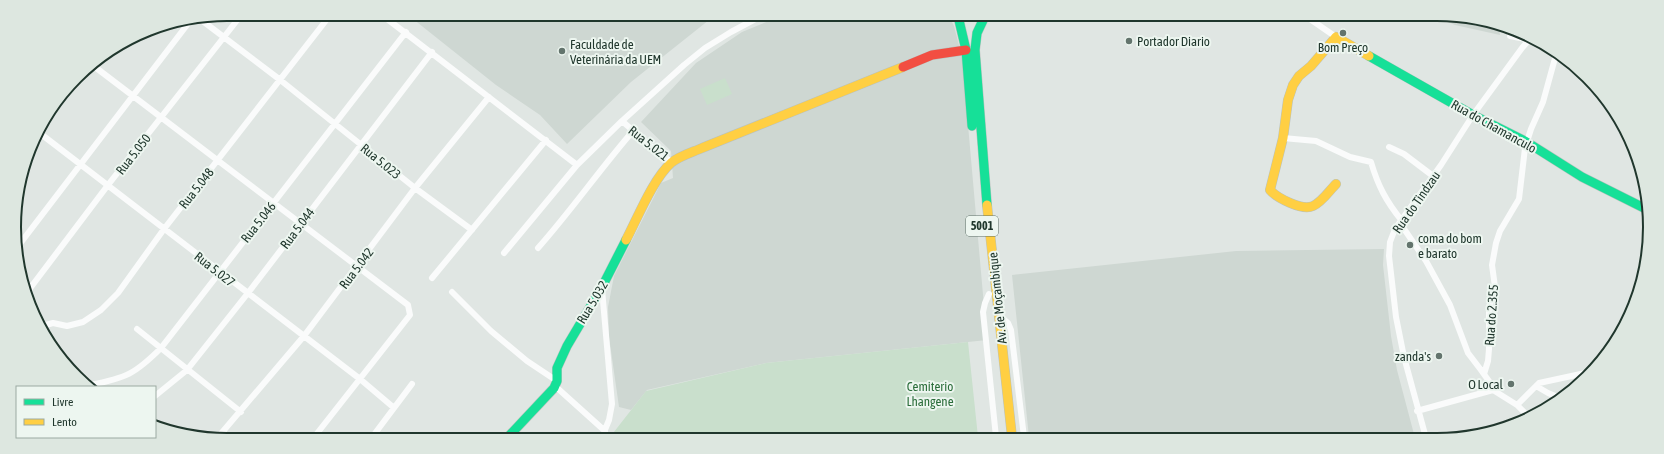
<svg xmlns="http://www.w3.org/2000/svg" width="1664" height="454" viewBox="0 0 1664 454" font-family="'Asap Condensed',sans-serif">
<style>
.built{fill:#ced7d2}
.green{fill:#c9dfcc}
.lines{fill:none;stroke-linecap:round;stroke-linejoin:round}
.fast-casing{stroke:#b9c2be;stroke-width:10}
.slow-casing{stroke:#b9c2be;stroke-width:10}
.jam-casing{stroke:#b9c2be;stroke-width:10}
.street{stroke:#fafbfb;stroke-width:6}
.fast{stroke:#16e098;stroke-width:9}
.slow{stroke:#ffcf43;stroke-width:9}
.jam{stroke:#f24e42;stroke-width:9}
.poi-dot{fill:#63746d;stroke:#edf6f0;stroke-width:1.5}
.labels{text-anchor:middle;stroke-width:4;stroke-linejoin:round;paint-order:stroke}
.shield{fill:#edf6f0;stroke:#5e7068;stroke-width:1}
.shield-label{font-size:12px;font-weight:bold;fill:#20372d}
.poi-label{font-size:13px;fill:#20372d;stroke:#edf6f0;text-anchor:start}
.street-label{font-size:13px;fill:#20372d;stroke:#edf6f0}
.park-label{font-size:13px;fill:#2b6d3a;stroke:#edf6f0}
.rim{fill:none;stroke:#20372d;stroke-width:2}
</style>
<rect width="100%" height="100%" fill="#e0e6e3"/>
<path class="built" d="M 408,15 L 717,16 L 709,20 L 631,82 L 567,144 L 540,115 L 496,85 Z
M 781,16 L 949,16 L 954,26 L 962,57 L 987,340 L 766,363 L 647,390 L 631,410 L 619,407 L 609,337 L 608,307 L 614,276 L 661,183 L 673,178 L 671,151 L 641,122 L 696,63 L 742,32 Z
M 1439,18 L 1478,18 L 1499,27 L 1500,35 L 1455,25 Z
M 1384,249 L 1383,265 L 1391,336 L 1397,370 L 1415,438 L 1029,437 L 1012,275 L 1236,251 Z"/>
<path class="green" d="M 725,78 L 732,94 L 707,105 L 700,89 Z
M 968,342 L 978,437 L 610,437 L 646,391 L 766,363 Z"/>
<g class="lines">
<g class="fast-casing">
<path id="fast" d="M 958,16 L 966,50 L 972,126
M 985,16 L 977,33 L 975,50 L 987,205
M 1369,56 L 1473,115 L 1525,141 L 1582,177 L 1646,209
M 508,437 L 554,388 L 557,381 L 557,368 L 567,346 L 602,287 L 626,240"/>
</g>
<g class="slow-casing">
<path id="slow" d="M 1336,184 C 1329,191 1322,202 1313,206 C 1302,211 1277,198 1270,190 L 1283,138 L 1288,100 L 1293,85 L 1299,76 L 1311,66 L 1336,37 L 1369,56
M 987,205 L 1012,437
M 626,240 C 638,217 653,179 671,163 C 679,156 693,152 702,148 L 903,67"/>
</g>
<g class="jam-casing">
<path id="jam" d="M 903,67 L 932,55 L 966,50"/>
</g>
<path class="street" d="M 382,15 L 577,165 L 622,121 L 684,65 L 705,48 L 731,32 L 761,16
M 1307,17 L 1336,37
M 200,19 L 279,79 L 415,188 L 472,230
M 1510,36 L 1530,40
M 91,64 L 408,305 L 410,315 L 315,436
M 622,121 L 661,155 L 672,162
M 37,131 L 360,379 L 393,407
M 1283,138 L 1316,141 L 1350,157 L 1371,162 C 1378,186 1386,201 1402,221
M 1389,147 L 1404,154 L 1433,176
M 1400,223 L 1426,261 L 1450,305 L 1468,353 L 1481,370 L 1491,384 L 1493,390 L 1517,405 L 1529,417
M 19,245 L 190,21
M 538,248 C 571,211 600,169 633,131
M 504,253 L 577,165
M 432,278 L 546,140
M 602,289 L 612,404 L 609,420 L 602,437
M 452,292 L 491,331 L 527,361 L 557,381
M 989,294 L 985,303 L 983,312 L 996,437
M 25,295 L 108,185 L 242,14
M 1000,316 L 1008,323 L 1011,330 L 1024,437
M 42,326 L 53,323 L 67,326 L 83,322 L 101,310 L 118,293 L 164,229 L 331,14
M 137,329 L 241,412
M 1484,374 L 1488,361 L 1489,349 L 1489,307 L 1495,287 L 1492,265 L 1496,243 L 1500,231 L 1519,199 L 1525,148 L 1531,129 L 1543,102 L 1557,51
M 90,385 C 126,378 135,374 161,348 L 406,32
M 555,386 L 605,431
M 1536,386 L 1548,393 L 1560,398
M 155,396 L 187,370 L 248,293 L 432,52
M 1517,405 L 1539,383 L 1590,372
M 1417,411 L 1493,390
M 219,436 L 304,336 L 415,188 L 489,97
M 373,436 L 412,384
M 1426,438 L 1404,357 L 1396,317 L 1389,256 L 1390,242 L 1395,229 L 1441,165 L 1473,115 L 1522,48 L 1528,41 L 1532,40"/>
<use href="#fast" class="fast"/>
<use href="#slow" class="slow"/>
<use href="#jam" class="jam"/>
</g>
<g class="poi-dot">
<circle cx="1343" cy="33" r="4"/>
<circle cx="1129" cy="41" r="4"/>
<circle cx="562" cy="51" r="4"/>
<circle cx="1410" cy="245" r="4"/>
<circle cx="1439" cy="356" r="4"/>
<circle cx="1511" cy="384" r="4"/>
</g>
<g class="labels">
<rect class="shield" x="966" y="216" width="32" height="20" rx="3"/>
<g class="shield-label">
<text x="982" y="230">5001</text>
</g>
<g class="poi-label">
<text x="1137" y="46">Portador Diario</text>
<text x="570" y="49">Faculdade de<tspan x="570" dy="15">Veterinária da UEM</tspan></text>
<text x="1343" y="52" text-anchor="middle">Bom Preço</text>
<text x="1418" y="243">coma do bom<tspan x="1418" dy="15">e barato</tspan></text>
<text x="1431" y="361" text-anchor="end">zanda's</text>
<text x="1503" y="389" text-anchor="end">O Local</text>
</g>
<g class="street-label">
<text transform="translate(1494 126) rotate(29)" y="5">Rua do Chamanculo</text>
<text transform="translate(649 143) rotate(38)" y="5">Rua 5.021</text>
<text transform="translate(133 154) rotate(-52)" y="5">Rua 5.050</text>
<text transform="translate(381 161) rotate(39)" y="5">Rua 5.023</text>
<text transform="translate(196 188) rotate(-52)" y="5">Rua 5.048</text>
<text transform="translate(1416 202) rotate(-55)" y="5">Rua do Tindzau</text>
<text transform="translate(258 222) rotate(-52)" y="5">Rua 5.046</text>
<text transform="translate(297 228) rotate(-53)" y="5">Rua 5.044</text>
<text transform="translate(356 268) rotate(-53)" y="5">Rua 5.042</text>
<text transform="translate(215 269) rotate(38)" y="5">Rua 5.027</text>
<text transform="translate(997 298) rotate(-96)" y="5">Av. de Moçambique</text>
<text transform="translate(592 302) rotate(-59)" y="5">Rua 5.032</text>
<text transform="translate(1491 315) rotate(-86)" y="5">Rua do 2.355</text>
</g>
<g class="park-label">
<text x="930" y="391">Cemiterio<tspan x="930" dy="15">Lhangene</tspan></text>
</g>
</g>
<path d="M0 0H1664V454H0ZM227 21H1437A206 206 0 0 1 1643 227V227A206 206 0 0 1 1437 433H227A206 206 0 0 1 21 227V227A206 206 0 0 1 227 21Z" fill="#dde7e0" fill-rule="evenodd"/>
<path class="rim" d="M227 21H1437A206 206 0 0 1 1643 227V227A206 206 0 0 1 1437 433H227A206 206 0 0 1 21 227V227A206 206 0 0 1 227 21Z"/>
<rect x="16" y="386" width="140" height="52" fill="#edf6f0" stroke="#9baaa2"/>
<rect x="24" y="399" width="20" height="6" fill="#16e098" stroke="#9baaa2"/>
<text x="52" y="406" font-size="12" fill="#20372d">Livre</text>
<rect x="24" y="419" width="20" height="6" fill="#ffcf43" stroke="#9baaa2"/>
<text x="52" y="426" font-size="12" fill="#20372d">Lento</text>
</svg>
